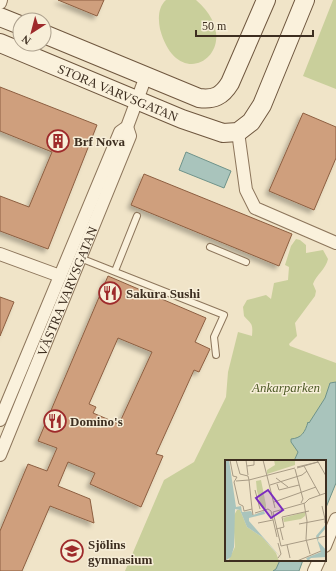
<svg xmlns="http://www.w3.org/2000/svg" width="336" height="571" viewBox="0 0 336 571" font-family="'Times New Roman',serif">
<style>
.green{fill:#c9cf9b}
.water{fill:#a9c4bc;stroke:#6f938a}
.building{fill:#cf9f7d;stroke:#8d5f41;fill-rule:evenodd;filter:url(#shadow)}
.lines{fill:none;stroke-linecap:round;stroke-linejoin:round}
.lane-casing{stroke:#8d765c;stroke-width:8}
.street-casing{stroke:#8d765c;stroke-width:14}
.secondary-casing{stroke:#6f573f;stroke-width:20}
.lane{stroke:#faf1dc;stroke-width:6}
.street{stroke:#faf1dc;stroke-width:12}
.secondary{stroke:#faf1dc;stroke-width:18}
.labels{text-anchor:middle;stroke-width:3;stroke-linejoin:round;paint-order:stroke}
.street-label{font-size:13px;fill:#3d2e20;stroke:#f7eed8}
.poi-label{font-size:13px;font-weight:bold;fill:#3d2e20;stroke:#f7eed8;text-anchor:start}
.park-label{font-size:13px;font-style:italic;fill:#4d5a26;stroke:#f7eed8}
.inset-road{fill:none;stroke:#a89b85;stroke-width:1}
.view{fill:#7b2cbf;fill-opacity:0.15;stroke:#7b2cbf;stroke-width:2}
.inset-edge{fill:none;stroke:#3d2e20;stroke-width:2}
</style>
<defs>
<filter id="shadow"><feDropShadow dx="-3.5" dy="3.5" stdDeviation="2" flood-color="#0004"/></filter>
</defs>
<rect width="100%" height="100%" fill="#f0e4c8"/>
<path class="green" d="M 166,0 L 196,0 C 251,47 179,101 160,29 C 158,19 158,7 166,0 Z
M 333,0 L 336,0 L 336,89 L 303,76 Z
M 296,239 L 300,240 L 306,245 L 306,253 L 323,250 L 328,259 C 326,269 316,275 313,284 L 316,291 L 315,296 L 295,323 L 297,336 L 289,344 L 290,346 L 336,363 L 336,382 L 330,383 L 326,397 L 309,424 L 308,423 C 305,430 302,439 293,439 L 293,444 L 298,452 L 294,461 L 226,461 L 226,560 L 280,560 L 276,570 L 273,571 L 125,571 L 164,480 L 194,462 L 226,397 L 228,372 L 238,332 L 252,336 C 253,323 252,325 244,316 L 243,307 L 247,300 L 266,295 L 271,299 L 274,283 L 288,280 L 289,267 L 285,265 L 291,246 Z"/>
<path class="water" d="M 186,152 L 231,171 L 224,188 L 179,170 Z
M 336,382 L 336,483 L 325,510 L 325,461 L 294,461 L 298,452 L 291,442 L 291,439 C 302,438 305,432 308,422 L 309,423 L 325,398 L 330,383 Z
M 280,560 L 303,560 L 299,571 L 273,571 L 276,569 Z"/>
<path class="building" d="M 58,0 L 104,0 L 97,16 Z
M 0,87 L 97,125 L 48,249 L 0,231 L 0,196 L 29,207 L 52,152 L 0,131 Z
M 303,113 L 336,127 L 336,158 L 314,210 L 269,191 Z
M 144,174 L 292,234 L 279,266 L 131,205 Z
M 108,276 L 206,318 L 195,342 L 210,349 L 199,372 L 194,370 L 156,454 L 163,456 L 141,507 L 90,484 L 95,473 L 68,462 L 58,486 L 90,499 L 94,523 L 50,506 L 22,571 L 0,571 L 0,531 L 28,464 L 47,471 L 57,448 L 38,441 ZM 118,338 L 152,352 L 119,424 L 93,413 L 96,407 L 89,404 Z
M 0,297 L 14,302 L 0,336 Z"/>
<g class="lines">
<g class="lane-casing">
<path id="lane" d="M 210,247 L 246,262
M 80,258 L 224,315 L 214,337 L 216,355
M 115,271 L 137,216"/>
</g>
<g class="street-casing">
<g id="street">
<path d="M 0,3 L 1,0"/>
<path d="M 238,132 L 246,190 L 255,208 L 336,243"/>
<path d="M 0,254 L 60,276"/>
<path d="M 0,420 L 120,132 L 127,127 L 146,76"/>
<path id="s1" d="M 0,455 L 130,136 L 127,127"/>
<path d="M 325,546 L 336,519"/>
<path d="M 314,571 L 319,560"/>
</g>
</g>
<g class="secondary-casing">
<g id="secondary">
<path d="M 0,17 L 20,25"/>
<path d="M 44,34 L 199,98 C 214,100 222,96 230,83 L 266,0"/>
<path id="s2" d="M 0,43 L 182,119 L 223,133 L 238,132 L 251,122 L 262,105 L 305,0"/>
</g>
</g>
<use href="#lane" class="lane"/>
<use href="#street" class="street"/>
<use href="#secondary" class="secondary"/>
</g>
<defs>
<g id="building-ring" transform="scale(1.15)"><circle r="9.5" fill="#f7eed8" stroke="#9e2a2b" stroke-width="1.5"/><path d="M-4-6H4V6H1V3H-1V6H-4ZM-2.5-4.3h1.7v1.8h-1.7ZM.8-4.3h1.7v1.8H.8ZM-2.5-1h1.7V.8h-1.7ZM.8-1h1.7V.8H.8Z" fill="#9e2a2b"/></g>
<g id="restaurant-ring" transform="scale(1.15)"><circle r="9.5" fill="#f7eed8" stroke="#9e2a2b" stroke-width="1.5"/><path d="M-5-6h1v4h1v-4h1v4h1v-4h1v5L-1.5 .5V6h-2V.5L-5-1ZM5-6V6H3V1.5H1.5Q1.5-4 5-6Z" fill="#9e2a2b"/></g>
<g id="school-ring" transform="scale(1.15)"><circle r="9.5" fill="#f7eed8" stroke="#9e2a2b" stroke-width="1.5"/><path d="M0-5L7-2L0 1L-7-2ZM-4 1L0 2.5L4 1V4Q0 6-4 4Z" fill="#9e2a2b"/></g>
</defs>
<g fill-rule="evenodd">
<use href="#building-ring" x="58" y="141"/>
<use href="#restaurant-ring" x="110" y="293"/>
<use href="#restaurant-ring" x="55" y="421"/>
<use href="#school-ring" x="72" y="551"/>
</g>
<g class="labels">
<g class="street-label">
<text dy="5" stroke="none"><textPath href="#s2" startOffset="128">STORA VARVSGATAN</textPath></text>
<text dy="5" stroke="none"><textPath href="#s1" startOffset="177">VÄSTRA VARVSGATAN</textPath></text>
</g>
<g class="poi-label">
<text x="74" y="146">Brf Nova</text>
<text x="126" y="298">Sakura Sushi</text>
<text x="70" y="426">Domino's</text>
<text x="88" y="549">Sjölins<tspan x="88" dy="15">gymnasium</tspan></text>
</g>
<g class="park-label">
<text x="286" y="392">Ankarparken</text>
</g>
</g>
<g transform="translate(225 460)">
<rect width="101" height="101" fill="#f0e4c8"/>
<path d="M 49,0 L 70,0 L 70,5 L 42,14 L 42,10 L 50,5 ZM 36,20 L 41,45 L 41,49 L 36,46 L 32,31 L 31,21 ZM 12,50 L 15,50 L 22,67 L 37,77 L 51,93 L 54,101 L 3,101 L 10,87 L 8,57 ZM 80,52 L 80,56 L 76,59 L 59,62 L 58,58 Z" fill="#c9cf9b"/>
<path d="M 0,0 L 4,0 L 11,47 L 16,46 L 17,52 L 26,51 L 28,55 L 39,51 L 40,54 L 24,58 L 24,61 L 59,101 L 37,77 L 22,67 L 15,50 L 10,49 L 9,87 L 6,97 L 0,101 ZM 101,64 L 101,68 L 94,76 L 93,81 L 101,90 L 101,97 L 86,98 L 83,101 L 81,98 L 96,92 L 91,76 Z" fill="#a9c4bc"/>
<path class="inset-road" d="M 5,0 L 8,16 L 12,17 L 9,22 L 14,44 L 18,46 L 19,51 L 27,49 L 28,55M 11,0 L 15,14 L 23,16M 21,0 L 23,15M 38,0 L 50,48M 92,0 L 101,16M 22,6 L 29,5 L 29,0M 79,6 L 95,35M 72,7 L 93,2 L 72,8M 70,9 L 78,39 L 76,43M 23,16 L 24,20 L 70,8M 51,18 L 63,27M 11,21 L 24,20 L 27,49M 52,24 L 54,30 L 74,25M 45,25 L 77,15 L 82,11M 30,30 L 35,49M 49,42 L 91,27M 79,43 L 82,61 L 81,79 L 85,94M 97,46 L 100,59M 46,51 L 52,77M 30,53 L 43,49 L 46,51M 33,63 L 48,60M 74,64 L 100,59 L 100,63M 55,68 L 58,80M 51,69 L 59,67 L 57,57 L 84,51M 62,85 L 65,98M 56,86 L 48,52 L 80,43 L 84,39 L 101,33M 56,86 L 101,76M 53,98 L 56,94 L 53,83M 72,101 L 96,91"/>
<path class="view" d="M 43,30 L 58,50 L 46,58 L 31,38 Z"/>
<rect width="101" height="101" class="inset-edge"/>
</g>
<g transform="translate(32 32) rotate(216)"><circle r="19" fill="#f7eed8" stroke="#ada18e"/>
<path d="M0-3L7 15L0 10L-7 15Z" fill="#9e2a2b"/>
<text y="-6" font-size="11" font-weight="bold" text-anchor="middle" fill="#3d2e20">N</text>
</g>
<path d="M196 30v6h117v-6" fill="none" stroke="#3d2e20" stroke-width="2"/>
<text x="202" y="30" font-size="12" fill="#3d2e20" stroke="#f7eed8" stroke-width="3" paint-order="stroke">50 m</text>
</svg>
